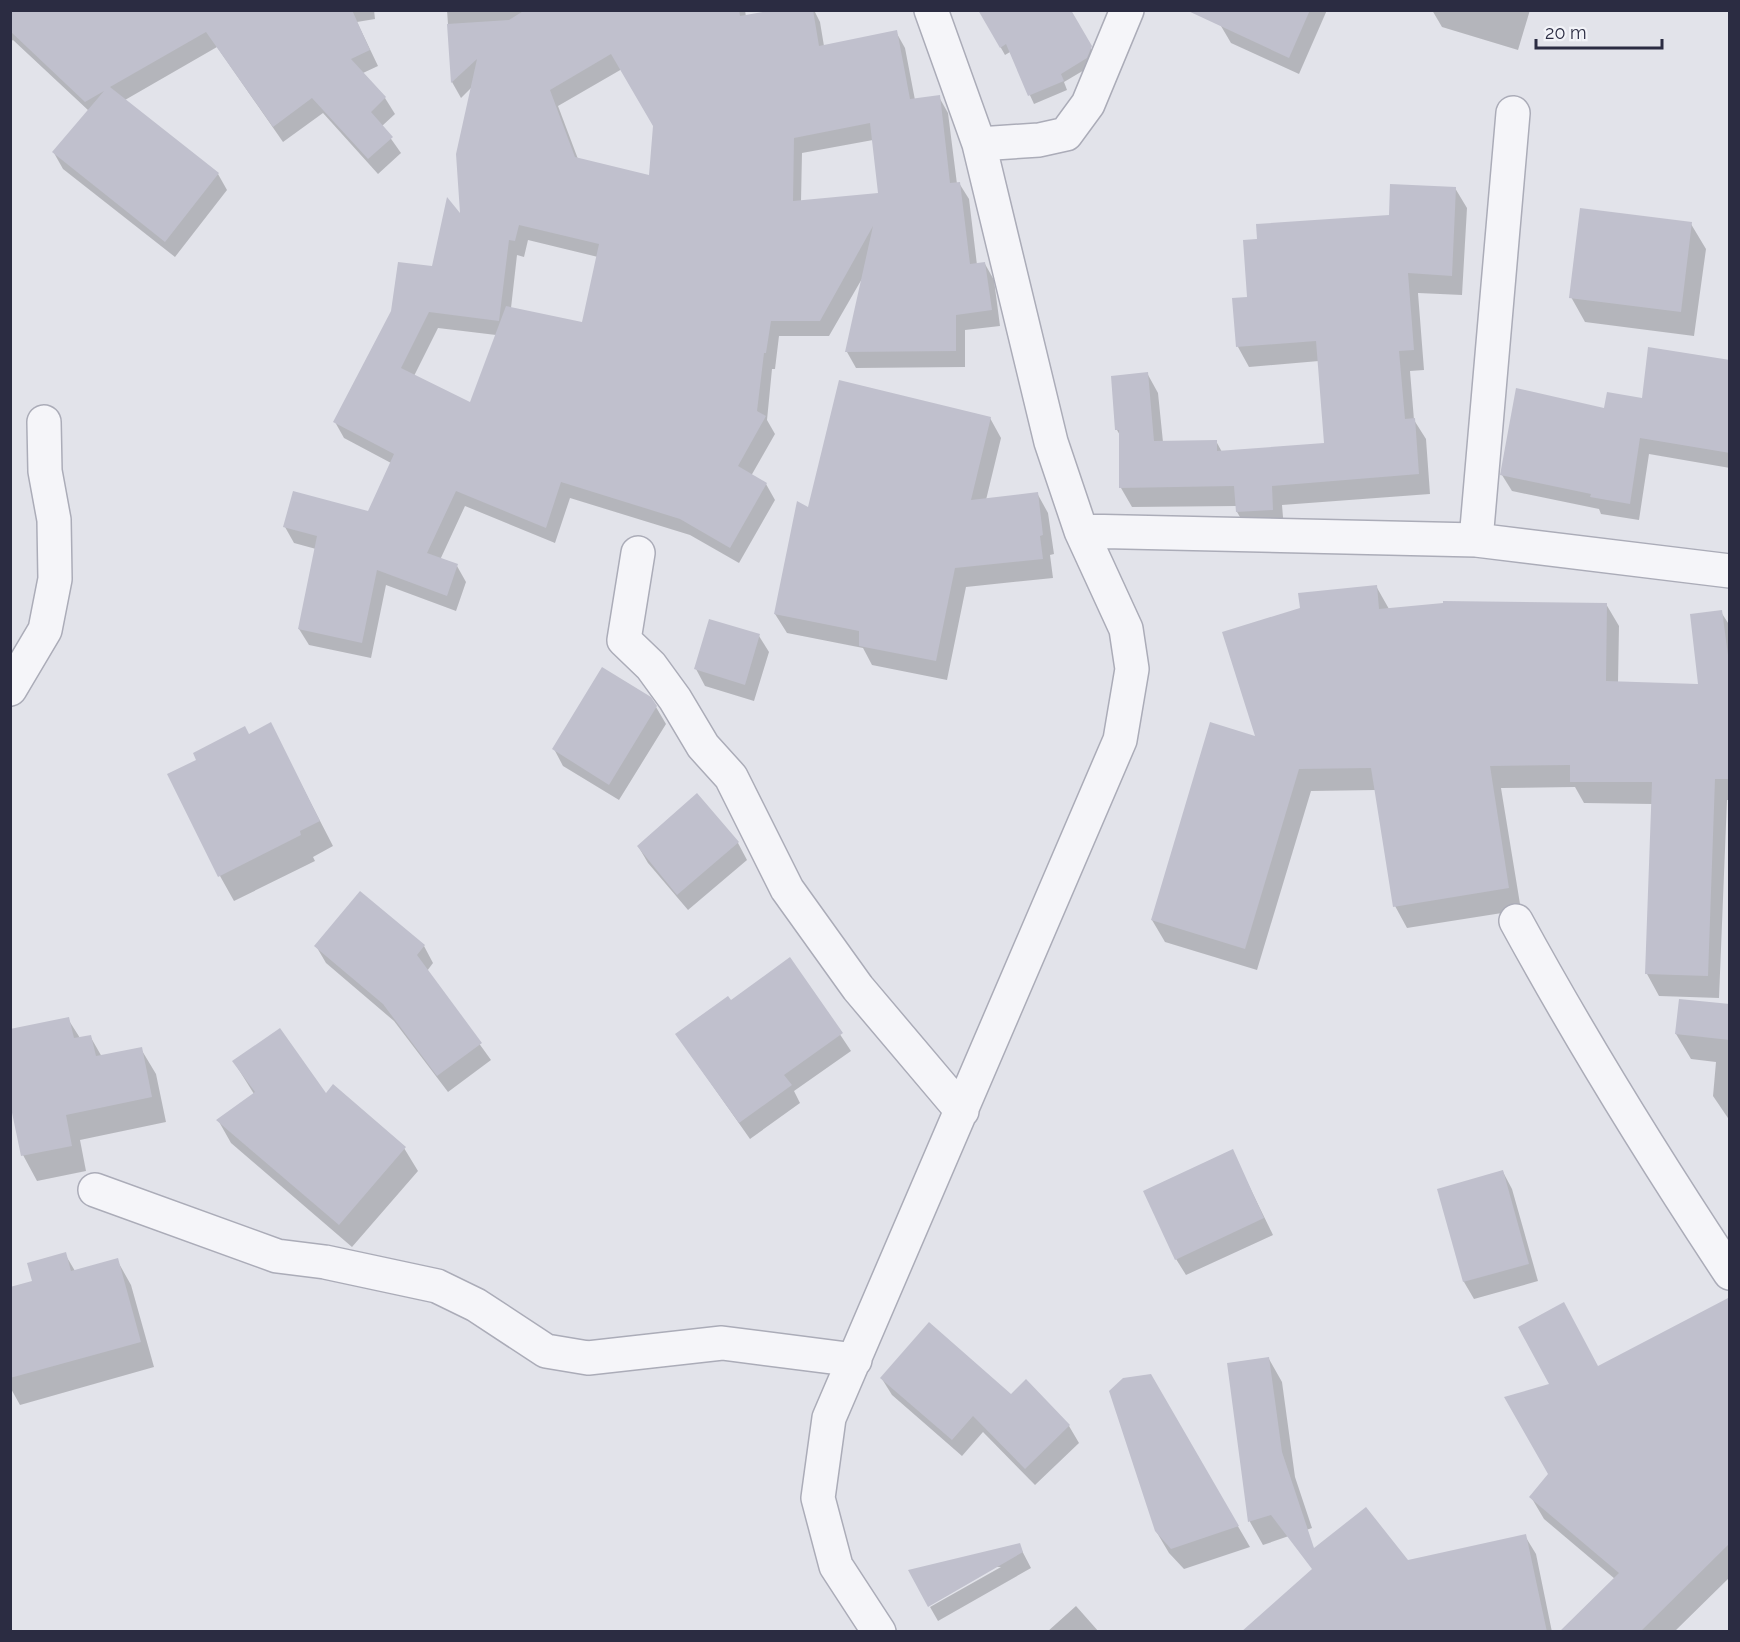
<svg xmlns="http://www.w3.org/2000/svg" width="1740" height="1642" viewBox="0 0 1740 1642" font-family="Raleway,sans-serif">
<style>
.shadow{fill:#0003;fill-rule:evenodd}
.building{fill:#c0c0cd;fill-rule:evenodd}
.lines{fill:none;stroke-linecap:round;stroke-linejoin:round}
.street-casing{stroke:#abacb8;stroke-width:36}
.street{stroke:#f5f5f9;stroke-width:33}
</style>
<rect width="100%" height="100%" fill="#e2e3ea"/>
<path class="shadow" d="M 10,10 L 374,10 L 375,19 L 357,22 L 378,66 L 363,73 L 385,98 L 395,114 L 382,126 L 401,153 L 378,174 L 323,113 L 283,142 L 217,47 L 125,100 L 218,174 L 227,190 L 175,257 L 63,169 L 54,153 L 89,111 L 13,40 L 10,42 Z
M 447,10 L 745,10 L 746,17 L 781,10 L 814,10 L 820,22 L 824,46 L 896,32 L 905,48 L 915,100 L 939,97 L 948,113 L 957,184 L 959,183 L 969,199 L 977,265 L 985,264 L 994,280 L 1000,326 L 965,330 L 965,367 L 856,368 L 847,352 L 863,277 L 829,336 L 779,336 L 775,369 L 772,369 L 767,420 L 775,434 L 751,476 L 766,484 L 775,500 L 739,563 L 690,535 L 570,498 L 555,543 L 465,506 L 440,560 L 457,566 L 466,582 L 456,611 L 386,585 L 371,658 L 309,645 L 299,629 L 316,549 L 294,543 L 285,527 L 369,513 L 391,463 L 344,438 L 335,422 L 433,268 L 462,217 L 472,87 L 461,98 L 452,82 ZM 622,69 L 654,125 L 651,177 L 578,159 L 558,106 ZM 873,140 L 880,194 L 801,202 L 802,153 ZM 528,240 L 598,257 L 583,324 L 511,308 L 517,255 L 524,257 ZM 438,328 L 496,335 L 471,405 L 414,376 Z
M 1070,10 L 1095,56 L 1091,66 L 1064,82 L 1067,90 L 1034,104 L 1010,52 L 1005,55 L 980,11 Z
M 1228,10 L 1327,10 L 1299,74 L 1231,43 L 1221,26 Z
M 1432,10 L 1530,10 L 1518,50 L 1442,27 Z
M 1455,188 L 1467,208 L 1462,295 L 1418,293 L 1424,370 L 1410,371 L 1414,420 L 1426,439 L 1430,494 L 1282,505 L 1284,529 L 1249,532 L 1237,512 L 1237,506 L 1132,507 L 1121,488 L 1121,437 L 1117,430 L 1147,373 L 1158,393 L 1163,442 L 1216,441 L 1222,452 L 1326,445 L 1319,361 L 1249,367 L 1238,347 L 1234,299 L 1248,298 L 1390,216 Z
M 1691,224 L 1706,249 L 1694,336 L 1585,322 L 1571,297 Z
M 1730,362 L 1730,468 L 1649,454 L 1639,520 L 1601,514 L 1599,509 L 1512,491 L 1502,475 L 1605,410 L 1643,400 Z
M 990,418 L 1001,438 L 986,500 L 1037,493 L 1048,513 L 1054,554 L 1050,555 L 1053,578 L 966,587 L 947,680 L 872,665 L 863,648 L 787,633 L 775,614 L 809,509 Z
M 1376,586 L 1389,609 L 1606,604 L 1619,626 L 1618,683 L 1699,685 L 1721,612 L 1730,626 L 1730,800 L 1727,800 L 1719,998 L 1659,996 L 1647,974 L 1652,804 L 1584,803 L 1575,787 L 1501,788 L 1521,910 L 1407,928 L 1395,906 L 1376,790 L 1311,791 L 1257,970 L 1165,942 L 1152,920 L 1257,738 Z
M 759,636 L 769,652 L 754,701 L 705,686 L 696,669 Z
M 656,707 L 666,724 L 619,800 L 563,766 L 554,749 Z
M 270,724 L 333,846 L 313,857 L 315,861 L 234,901 L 220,876 L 198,761 Z
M 697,796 L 738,843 L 747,860 L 688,910 L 648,863 L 638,846 Z
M 316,946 L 424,946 L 433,963 L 427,971 L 491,1060 L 448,1092 L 394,1021 L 326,963 Z
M 790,959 L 851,1051 L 794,1091 L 800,1103 L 750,1139 L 677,1035 L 730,1002 Z
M 1730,1006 L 1730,1121 L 1713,1096 L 1716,1062 L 1691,1059 L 1676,1034 Z
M 68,1019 L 80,1038 L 90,1036 L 102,1057 L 141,1049 L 156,1074 L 166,1122 L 80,1140 L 86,1171 L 37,1181 L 23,1155 Z
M 234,1062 L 325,1095 L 404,1148 L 418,1171 L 352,1247 L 231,1143 L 218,1120 L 254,1094 Z
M 1232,1151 L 1273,1235 L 1186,1275 L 1176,1259 Z
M 1503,1172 L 1512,1189 L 1538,1281 L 1474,1299 L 1464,1282 L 1439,1190 Z
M 65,1254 L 75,1271 L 117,1260 L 131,1285 L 154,1367 L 20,1405 L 10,1387 L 10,1288 L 33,1282 Z
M 1730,1299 L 1730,1577 L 1674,1632 L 1571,1632 L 1615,1579 L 1544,1519 L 1531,1497 L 1550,1475 L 1552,1385 L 1598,1368 Z
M 1269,1359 L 1282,1382 L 1295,1477 L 1312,1528 L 1263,1545 L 1250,1522 L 1229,1364 Z
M 1150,1375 L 1250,1547 L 1184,1569 L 1169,1553 L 1156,1531 Z
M 882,1379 L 1011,1396 L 1069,1426 L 1079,1443 L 1035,1485 L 983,1432 L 962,1456 L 892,1395 Z
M 1525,1536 L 1536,1554 L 1552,1632 L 1267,1632 L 1313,1570 L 1305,1557 L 1407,1562 Z
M 1019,1545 L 1031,1568 L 938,1621 L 930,1607 L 1001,1567 L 995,1567 Z
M 1076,1606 L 1099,1632 L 1047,1632 Z"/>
<path class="building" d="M 10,10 L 352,10 L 370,50 L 351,59 L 386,97 L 371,112 L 393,137 L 368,159 L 312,98 L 273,127 L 206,32 L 110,87 L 219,173 L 165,242 L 52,152 L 104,91 L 85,102 L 10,31 Z
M 525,10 L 739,10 L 740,16 L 773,10 L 813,10 L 819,46 L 897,30 L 910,99 L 940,95 L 950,183 L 960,182 L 970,264 L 985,262 L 992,310 L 956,315 L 956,351 L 845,352 L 873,226 L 820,321 L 771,321 L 766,353 L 764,353 L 757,411 L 766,416 L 738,466 L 767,483 L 730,548 L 680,519 L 561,482 L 546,528 L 456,491 L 427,553 L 458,564 L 447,596 L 377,570 L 362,643 L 298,629 L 317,536 L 283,527 L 293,491 L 368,511 L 394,454 L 333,422 L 391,311 L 398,262 L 432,266 L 447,197 L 460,213 L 456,154 L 477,59 L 451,83 L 447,24 L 509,20 ZM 611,54 L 653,126 L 649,175 L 575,157 L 550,90 ZM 870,123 L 878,193 L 793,201 L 794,138 ZM 519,225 L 599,244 L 582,322 L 506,306 L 470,402 L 401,368 L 429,312 L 499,321 L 509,240 L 515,241 Z
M 978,10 L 1071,10 L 1092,46 L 1087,58 L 1061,74 L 1064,81 L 1028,96 L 1006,44 L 1000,48 Z
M 1186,10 L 1310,10 L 1289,58 Z
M 1390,184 L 1456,187 L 1452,276 L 1408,273 L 1414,350 L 1399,351 L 1405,419 L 1415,418 L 1419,474 L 1272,486 L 1273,510 L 1236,512 L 1234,486 L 1119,488 L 1119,430 L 1115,430 L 1111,376 L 1148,372 L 1154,441 L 1217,440 L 1217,451 L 1324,443 L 1316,341 L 1236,347 L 1232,298 L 1247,297 L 1243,240 L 1257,239 L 1256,224 L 1389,215 Z
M 1580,208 L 1692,222 L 1681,312 L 1569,298 Z
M 1648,347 L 1730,360 L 1730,453 L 1640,438 L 1630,504 L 1590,497 L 1591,494 L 1500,475 L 1516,388 L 1604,408 L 1607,392 L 1642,398 Z
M 839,380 L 991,417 L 971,500 L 1038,492 L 1043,535 L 1040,536 L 1043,559 L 955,568 L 936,661 L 859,646 L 859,631 L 774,614 L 797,501 L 808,507 Z
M 1377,585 L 1379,609 L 1443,603 L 1443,601 L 1607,603 L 1606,681 L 1698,684 L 1690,614 L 1722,610 L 1730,670 L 1730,779 L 1715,779 L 1708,976 L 1645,974 L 1652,782 L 1570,782 L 1570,765 L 1490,766 L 1509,888 L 1393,907 L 1371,768 L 1299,769 L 1245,949 L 1151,920 L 1210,722 L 1255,736 L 1222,632 L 1300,608 L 1298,593 Z
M 709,619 L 760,634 L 745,685 L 694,669 Z
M 602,667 L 651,697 L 657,706 L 609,785 L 552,749 Z
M 271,722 L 320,821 L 300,831 L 301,835 L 218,877 L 167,774 L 196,760 L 193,753 L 245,726 L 249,734 Z
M 697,793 L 739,842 L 677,895 L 637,846 Z
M 360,891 L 425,945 L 417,955 L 482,1043 L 437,1076 L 383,1004 L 314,946 Z
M 790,957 L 843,1033 L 784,1075 L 792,1085 L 739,1123 L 675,1034 L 728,996 L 731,1000 Z
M 1679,999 L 1730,1004 L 1730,1040 L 1675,1034 Z
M 69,1017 L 74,1038 L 91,1035 L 96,1056 L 142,1047 L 152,1097 L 66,1115 L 72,1146 L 21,1156 L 10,1103 L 10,1029 Z
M 280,1028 L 326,1093 L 333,1084 L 406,1147 L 339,1225 L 216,1120 L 255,1092 L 232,1061 Z
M 1233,1149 L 1264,1218 L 1175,1260 L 1143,1191 Z
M 1503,1170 L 1529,1264 L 1463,1282 L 1437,1189 Z
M 66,1252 L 71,1271 L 118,1258 L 141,1342 L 10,1378 L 10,1287 L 32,1281 L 27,1263 Z
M 1730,1297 L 1730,1543 L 1640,1632 L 1559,1632 L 1619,1573 L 1529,1497 L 1548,1474 L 1504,1397 L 1549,1384 L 1518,1327 L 1564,1302 L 1598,1366 Z
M 929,1322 L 1011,1394 L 1026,1379 L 1070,1425 L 1025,1469 L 973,1416 L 952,1440 L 880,1378 Z
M 1269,1357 L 1282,1452 L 1314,1548 L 1366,1507 L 1408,1560 L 1526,1534 L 1547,1632 L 1241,1632 L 1312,1569 L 1271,1515 L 1248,1522 L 1227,1363 Z
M 1151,1374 L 1239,1526 L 1171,1549 L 1155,1531 L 1109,1391 L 1123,1378 Z
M 1020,1543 L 1023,1552 L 928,1607 L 908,1570 Z"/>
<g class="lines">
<g class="street-casing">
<path id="street" d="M 979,144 L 1039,140 L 1066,134 L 1088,104 L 1127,10
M 1081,531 L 1476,540 L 1730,571
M 1476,540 L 1513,113
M 638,553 L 624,640 L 651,666 L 675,699 L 703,746 L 731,777 L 787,889 L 858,988 L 962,1111
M 10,689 L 45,630 L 55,579 L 54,520 L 45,471 L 44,422
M 1516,921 C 1582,1042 1654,1158 1730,1273
M 95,1190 L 277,1256 L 325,1262 L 437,1286 L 476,1305 L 546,1351 L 588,1358 L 722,1343 L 855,1360
M 879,1632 L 836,1566 L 818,1498 L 829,1418 L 1120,740 L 1132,669 L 1126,629 L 1081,531 L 1051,442 L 979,144 L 931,10"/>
</g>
<use href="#street" class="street"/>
</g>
<rect width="1740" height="1642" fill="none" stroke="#2b2c42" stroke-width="24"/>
<path d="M1536 39v9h126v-9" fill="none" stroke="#2b2c42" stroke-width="3"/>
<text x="1545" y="39" font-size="18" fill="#2b2c42" stroke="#f2f3f8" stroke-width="4.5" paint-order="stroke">20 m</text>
</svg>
